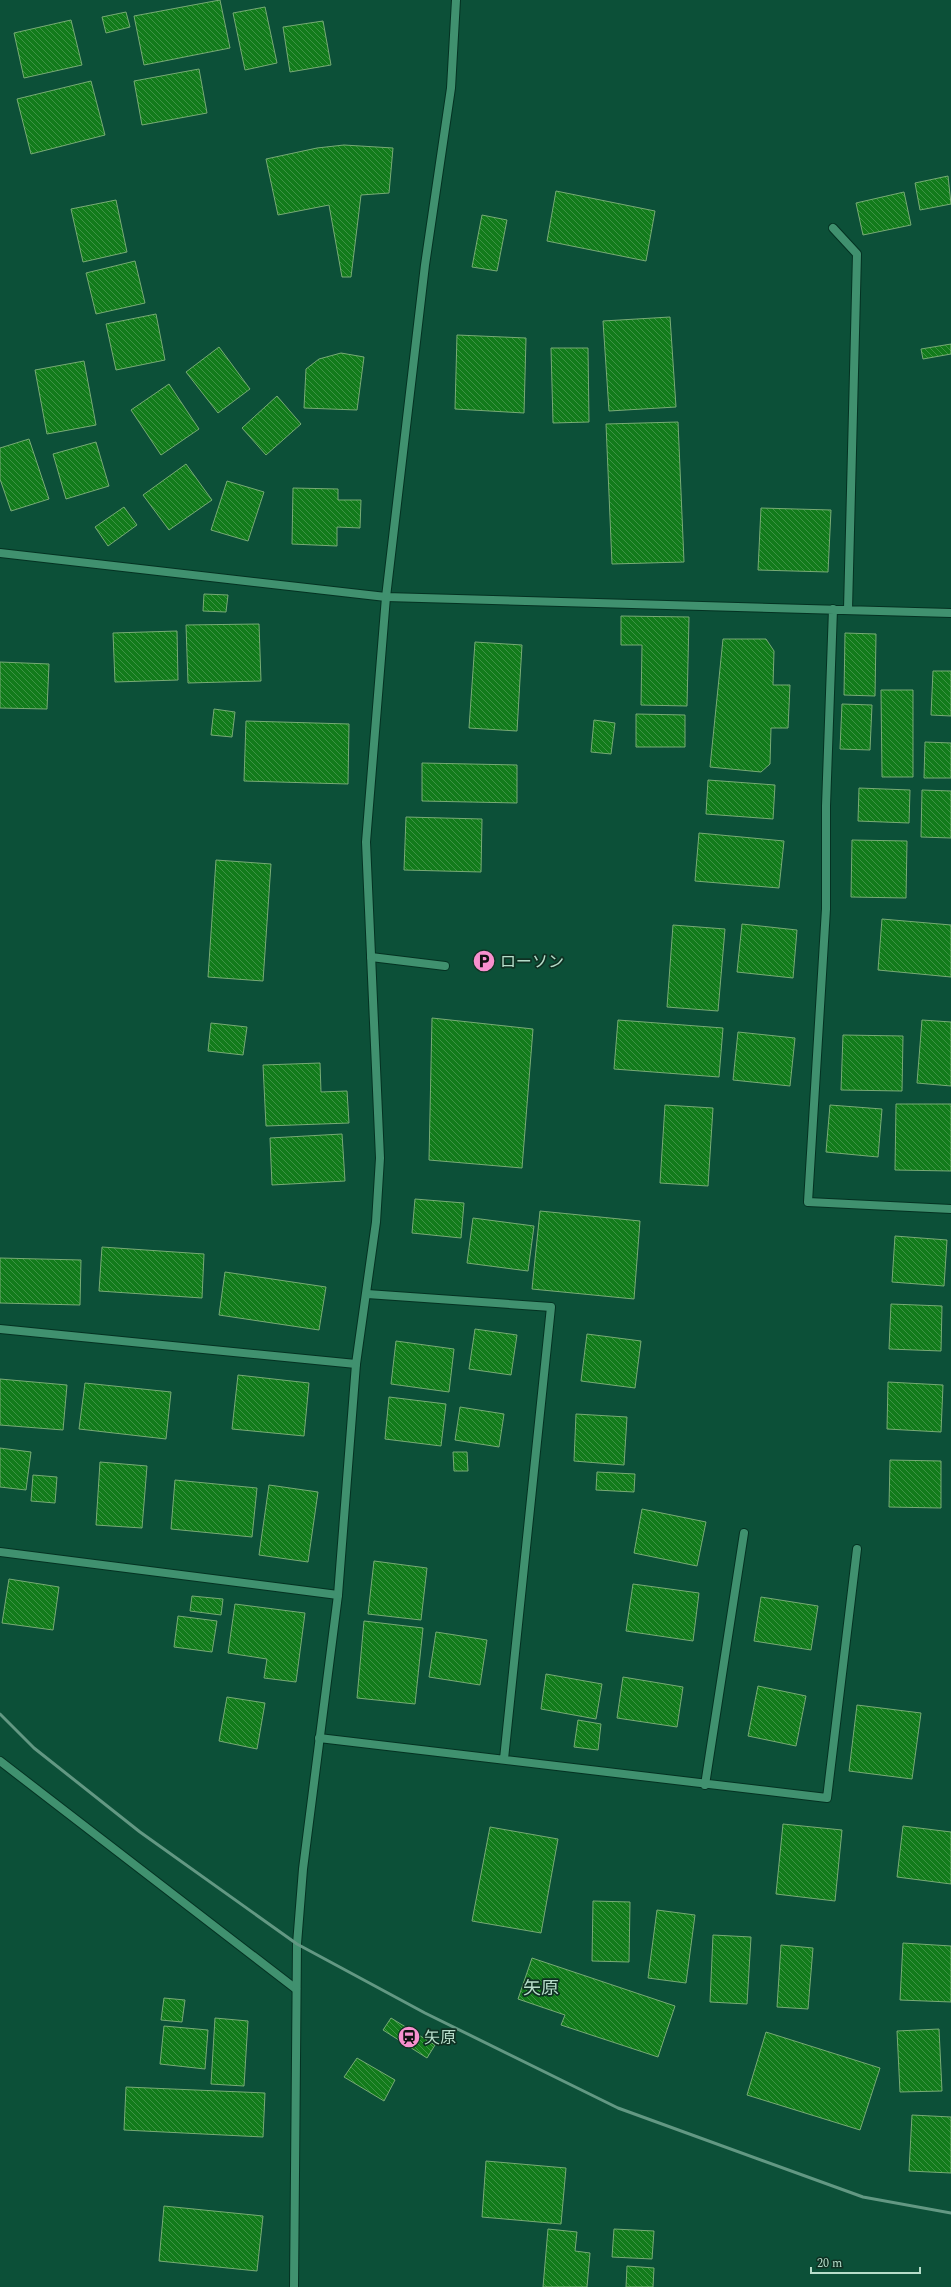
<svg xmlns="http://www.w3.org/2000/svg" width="951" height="2287" viewBox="0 0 951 2287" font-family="Spectral,'Noto Sans JP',serif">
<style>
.building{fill:url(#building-back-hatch);stroke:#77ab75}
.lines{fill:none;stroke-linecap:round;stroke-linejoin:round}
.service-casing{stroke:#043222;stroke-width:10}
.minor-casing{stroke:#043222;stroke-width:10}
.tertiary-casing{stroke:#043222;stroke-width:10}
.service{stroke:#40916f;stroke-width:8}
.minor{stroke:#40916f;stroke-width:8}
.tertiary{stroke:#40916f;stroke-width:8}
.rail{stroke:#639883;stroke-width:3}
.labels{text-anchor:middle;stroke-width:3.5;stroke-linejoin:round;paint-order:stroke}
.poi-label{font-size:16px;fill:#b7ddca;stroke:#0f3123;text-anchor:start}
.quarter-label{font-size:18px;fill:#b7ddca;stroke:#0f3123}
</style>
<defs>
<pattern id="building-back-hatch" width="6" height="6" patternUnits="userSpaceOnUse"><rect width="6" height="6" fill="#127b1b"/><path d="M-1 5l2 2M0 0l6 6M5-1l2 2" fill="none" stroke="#3d9345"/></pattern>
</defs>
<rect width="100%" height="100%" fill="#0c5038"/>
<path class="building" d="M 220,0 L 230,48 L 144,65 L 134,16 Z
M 265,7 L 277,63 L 245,70 L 233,13 Z
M 126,12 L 130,27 L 106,33 L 102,17 Z
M 71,20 L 82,65 L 24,78 L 14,33 Z
M 323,21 L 331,65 L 290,72 L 283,27 Z
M 199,69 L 207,113 L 142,125 L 134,81 Z
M 91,81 L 105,135 L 31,154 L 17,99 Z
M 344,145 L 393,148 L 389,193 L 361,195 L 351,277 L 342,277 L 329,205 L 278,215 L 266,159 L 317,148 Z
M 948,176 L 951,204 L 920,210 L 915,183 Z
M 556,191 L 655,211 L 646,261 L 547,241 Z
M 904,192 L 911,225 L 863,235 L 856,203 Z
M 116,200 L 127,252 L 83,262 L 71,209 Z
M 482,215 L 507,220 L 497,271 L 472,267 Z
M 135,261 L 145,303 L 96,314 L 86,273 Z
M 156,314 L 165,360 L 116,370 L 106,324 Z
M 670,317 L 676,407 L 609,411 L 603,321 Z
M 457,335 L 526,338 L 524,413 L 455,409 Z
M 951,344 L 951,354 L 923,359 L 921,349 Z
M 219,347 L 250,389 L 218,413 L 186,372 Z
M 551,348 L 588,348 L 589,422 L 553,423 Z
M 341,353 L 364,357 L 357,410 L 304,408 L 306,369 L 319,359 Z
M 84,361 L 96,425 L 47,434 L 35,370 Z
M 169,384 L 199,429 L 161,455 L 131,410 Z
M 277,396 L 301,424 L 266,455 L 242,428 Z
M 678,422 L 684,562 L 612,564 L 606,424 Z
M 29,439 L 49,499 L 11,511 L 0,479 L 0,448 Z
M 96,442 L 109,486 L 66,499 L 53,454 Z
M 186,464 L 212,500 L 169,530 L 143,495 Z
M 227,481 L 264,492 L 248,541 L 211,530 Z
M 293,488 L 338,489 L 338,500 L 361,500 L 360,528 L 337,527 L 337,546 L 292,544 Z
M 124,507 L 137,525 L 108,546 L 95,527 Z
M 761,508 L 831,510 L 828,572 L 758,570 Z
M 204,594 L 228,595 L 226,612 L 203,611 Z
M 621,616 L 689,617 L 687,706 L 641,705 L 642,645 L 621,645 Z
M 259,624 L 261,681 L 188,683 L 186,625 Z
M 177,631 L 178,680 L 115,682 L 113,633 Z
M 845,633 L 876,634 L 875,696 L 844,695 Z
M 723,639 L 766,639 L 774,651 L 773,685 L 790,685 L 788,728 L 771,728 L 770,764 L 761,772 L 710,767 Z
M 475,642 L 522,645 L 517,731 L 469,728 Z
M 0,662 L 49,664 L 47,709 L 0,708 Z
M 933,671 L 951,671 L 951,716 L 931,715 Z
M 881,690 L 913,690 L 913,777 L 882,777 Z
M 842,704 L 872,705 L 870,750 L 840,749 Z
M 214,709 L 235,712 L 232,737 L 211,735 Z
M 636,714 L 685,715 L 685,747 L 636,747 Z
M 594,720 L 615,723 L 611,754 L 591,752 Z
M 246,721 L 349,724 L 348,784 L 244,781 Z
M 925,742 L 951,743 L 951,778 L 924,778 Z
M 422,763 L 517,765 L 517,803 L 422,801 Z
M 708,780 L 775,785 L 773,819 L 706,814 Z
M 859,788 L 910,790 L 909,823 L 858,821 Z
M 922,790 L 951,791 L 951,838 L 921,837 Z
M 406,817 L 482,819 L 481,872 L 404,870 Z
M 699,833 L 784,841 L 779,888 L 695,881 Z
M 852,840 L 907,841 L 906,898 L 851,897 Z
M 216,860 L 271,864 L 263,981 L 208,977 Z
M 882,919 L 951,925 L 951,977 L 878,970 Z
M 742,924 L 797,930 L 793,978 L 737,972 Z
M 673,925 L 725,929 L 718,1011 L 667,1007 Z
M 432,1018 L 533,1029 L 522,1168 L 429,1160 Z
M 618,1020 L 723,1028 L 719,1077 L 614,1069 Z
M 922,1020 L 951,1022 L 951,1086 L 917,1083 Z
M 211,1023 L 247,1027 L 243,1055 L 208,1051 Z
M 738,1032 L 795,1038 L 790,1086 L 733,1080 Z
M 843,1035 L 903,1036 L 902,1091 L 841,1090 Z
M 320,1063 L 321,1092 L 347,1091 L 349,1123 L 266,1126 L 263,1065 Z
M 896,1104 L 951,1104 L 951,1171 L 895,1170 Z
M 665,1105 L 713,1108 L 708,1186 L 660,1183 Z
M 830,1105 L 882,1109 L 878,1157 L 826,1152 Z
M 342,1134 L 345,1181 L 272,1185 L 270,1138 Z
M 415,1199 L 464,1203 L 461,1238 L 412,1233 Z
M 540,1211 L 640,1221 L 634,1299 L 532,1289 Z
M 473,1218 L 534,1226 L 528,1271 L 467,1263 Z
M 895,1236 L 947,1240 L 944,1286 L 892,1282 Z
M 102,1247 L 204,1254 L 202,1298 L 99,1291 Z
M 0,1258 L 81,1260 L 80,1305 L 0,1303 Z
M 225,1272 L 326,1287 L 319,1330 L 219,1315 Z
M 891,1304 L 942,1306 L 941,1351 L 889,1349 Z
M 475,1329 L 517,1335 L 511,1375 L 469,1369 Z
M 587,1334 L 641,1341 L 635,1388 L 581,1381 Z
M 396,1341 L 454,1349 L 449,1392 L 391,1384 Z
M 238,1375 L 309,1383 L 304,1436 L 232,1429 Z
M 0,1379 L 67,1385 L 63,1430 L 0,1425 Z
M 888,1382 L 943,1385 L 941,1432 L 887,1429 Z
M 85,1383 L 171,1392 L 166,1439 L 79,1429 Z
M 389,1397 L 446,1404 L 441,1446 L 385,1439 Z
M 460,1407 L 504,1414 L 499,1447 L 455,1440 Z
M 576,1414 L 627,1417 L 624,1465 L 574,1461 Z
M 0,1448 L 31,1452 L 26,1490 L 0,1487 Z
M 453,1452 L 467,1452 L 468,1471 L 454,1471 Z
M 890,1460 L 941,1461 L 941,1508 L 889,1507 Z
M 100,1462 L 147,1466 L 142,1528 L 96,1525 Z
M 597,1472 L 635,1474 L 634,1492 L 596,1490 Z
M 33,1475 L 57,1477 L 55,1503 L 31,1501 Z
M 175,1480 L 257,1488 L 252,1537 L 171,1529 Z
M 269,1485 L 318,1492 L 308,1562 L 259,1555 Z
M 642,1509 L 706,1522 L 697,1566 L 634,1553 Z
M 374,1561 L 427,1568 L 421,1620 L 368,1614 Z
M 9,1579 L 59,1587 L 53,1630 L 2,1623 Z
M 633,1584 L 699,1593 L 693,1641 L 626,1631 Z
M 192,1596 L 223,1599 L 221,1615 L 190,1611 Z
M 761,1597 L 818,1606 L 811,1650 L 754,1641 Z
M 235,1604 L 305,1613 L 296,1682 L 264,1678 L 267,1659 L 228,1653 Z
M 178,1616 L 217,1621 L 212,1652 L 174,1647 Z
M 364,1621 L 423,1628 L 415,1704 L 357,1698 Z
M 436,1632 L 487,1640 L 480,1685 L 429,1677 Z
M 546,1674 L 602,1684 L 596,1719 L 541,1709 Z
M 623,1677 L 683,1687 L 677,1727 L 617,1718 Z
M 758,1686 L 806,1696 L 796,1746 L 748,1736 Z
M 227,1697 L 265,1703 L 257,1749 L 219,1741 Z
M 857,1705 L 921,1713 L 912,1779 L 849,1771 Z
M 578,1720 L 601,1724 L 598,1750 L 574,1747 Z
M 783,1824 L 842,1830 L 835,1901 L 776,1894 Z
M 903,1826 L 951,1832 L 951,1884 L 897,1877 Z
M 490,1827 L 558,1839 L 541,1933 L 472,1921 Z
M 593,1901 L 630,1902 L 629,1962 L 592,1961 Z
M 657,1910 L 695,1915 L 686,1983 L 648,1978 Z
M 713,1935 L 751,1937 L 747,2004 L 710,2002 Z
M 903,1943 L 951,1946 L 951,2002 L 900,2000 Z
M 781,1945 L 813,1948 L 808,2009 L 777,2007 Z
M 532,1958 L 675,2006 L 658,2057 L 561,2025 L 565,2015 L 518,1999 Z
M 164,1998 L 185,2000 L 182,2022 L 161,2020 Z
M 215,2018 L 248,2021 L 244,2086 L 211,2084 Z
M 391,2018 L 435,2045 L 427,2058 L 383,2030 Z
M 164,2026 L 208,2030 L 205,2069 L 160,2064 Z
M 939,2029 L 942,2091 L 900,2092 L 897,2031 Z
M 766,2032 L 880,2068 L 860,2130 L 747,2095 Z
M 357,2058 L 395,2080 L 384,2101 L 344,2077 Z
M 126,2087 L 265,2093 L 263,2137 L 124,2130 Z
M 912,2115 L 951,2117 L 951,2173 L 909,2171 Z
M 486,2161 L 566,2168 L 561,2224 L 482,2217 Z
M 164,2206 L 263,2216 L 257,2271 L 159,2261 Z
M 548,2229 L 577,2232 L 575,2251 L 590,2253 L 587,2287 L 543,2287 Z
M 614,2229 L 654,2231 L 652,2259 L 612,2257 Z
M 627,2266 L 654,2268 L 653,2287 L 626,2287 Z"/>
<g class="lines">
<g class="service-casing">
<path id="service" d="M 371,957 L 445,966"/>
</g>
<g class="minor-casing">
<path id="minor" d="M 833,228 L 857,254 L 848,609
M 0,553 L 386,597 L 951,613
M 833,609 L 826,806 L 826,909 L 808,1202 L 951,1209
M 367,1294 L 551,1307 L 504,1759
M 0,1329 L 356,1364
M 0,1552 L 338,1595
M 319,1738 L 827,1798 L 857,1549
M 0,1761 L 296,1989
M 705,1785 L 744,1533"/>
</g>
<g class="tertiary-casing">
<path id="tertiary" d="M 294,2287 L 297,1944 L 303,1869 L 338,1595 L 356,1364 L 376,1222 L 380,1158 L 366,842 L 386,597 L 425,265 L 451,88 L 456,0"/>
</g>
<use href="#service" class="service"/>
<use href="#minor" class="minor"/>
<use href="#tertiary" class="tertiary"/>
<path class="rail" d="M 0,1714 L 34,1748 L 140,1832 L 297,1944 L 425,2013 L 618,2108 L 863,2197 L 951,2213"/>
</g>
<defs>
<g id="parking-disc" transform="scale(1.15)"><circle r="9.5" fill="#f790ce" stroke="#0f3123"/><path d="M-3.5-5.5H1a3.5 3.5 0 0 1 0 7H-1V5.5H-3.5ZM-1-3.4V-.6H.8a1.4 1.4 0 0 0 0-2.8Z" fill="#111"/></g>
<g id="station-disc" transform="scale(1.15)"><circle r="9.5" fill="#f790ce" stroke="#0f3123"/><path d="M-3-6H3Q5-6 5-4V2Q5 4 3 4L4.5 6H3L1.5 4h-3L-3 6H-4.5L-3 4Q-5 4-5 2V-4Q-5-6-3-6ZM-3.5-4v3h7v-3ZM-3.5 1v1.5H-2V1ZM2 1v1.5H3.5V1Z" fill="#111"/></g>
</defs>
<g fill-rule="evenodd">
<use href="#parking-disc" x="484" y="961"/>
<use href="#station-disc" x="409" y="2037"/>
</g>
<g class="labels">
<g class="poi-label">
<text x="500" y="967">ローソン</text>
<text x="424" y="2043">矢原</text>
</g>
<g class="quarter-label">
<text x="541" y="1994">矢原</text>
</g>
</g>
<path d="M811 2267v6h109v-6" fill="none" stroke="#b7ddca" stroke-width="2"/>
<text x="817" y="2267" font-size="12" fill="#b7ddca" stroke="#0f3123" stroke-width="3" paint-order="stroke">20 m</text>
</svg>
